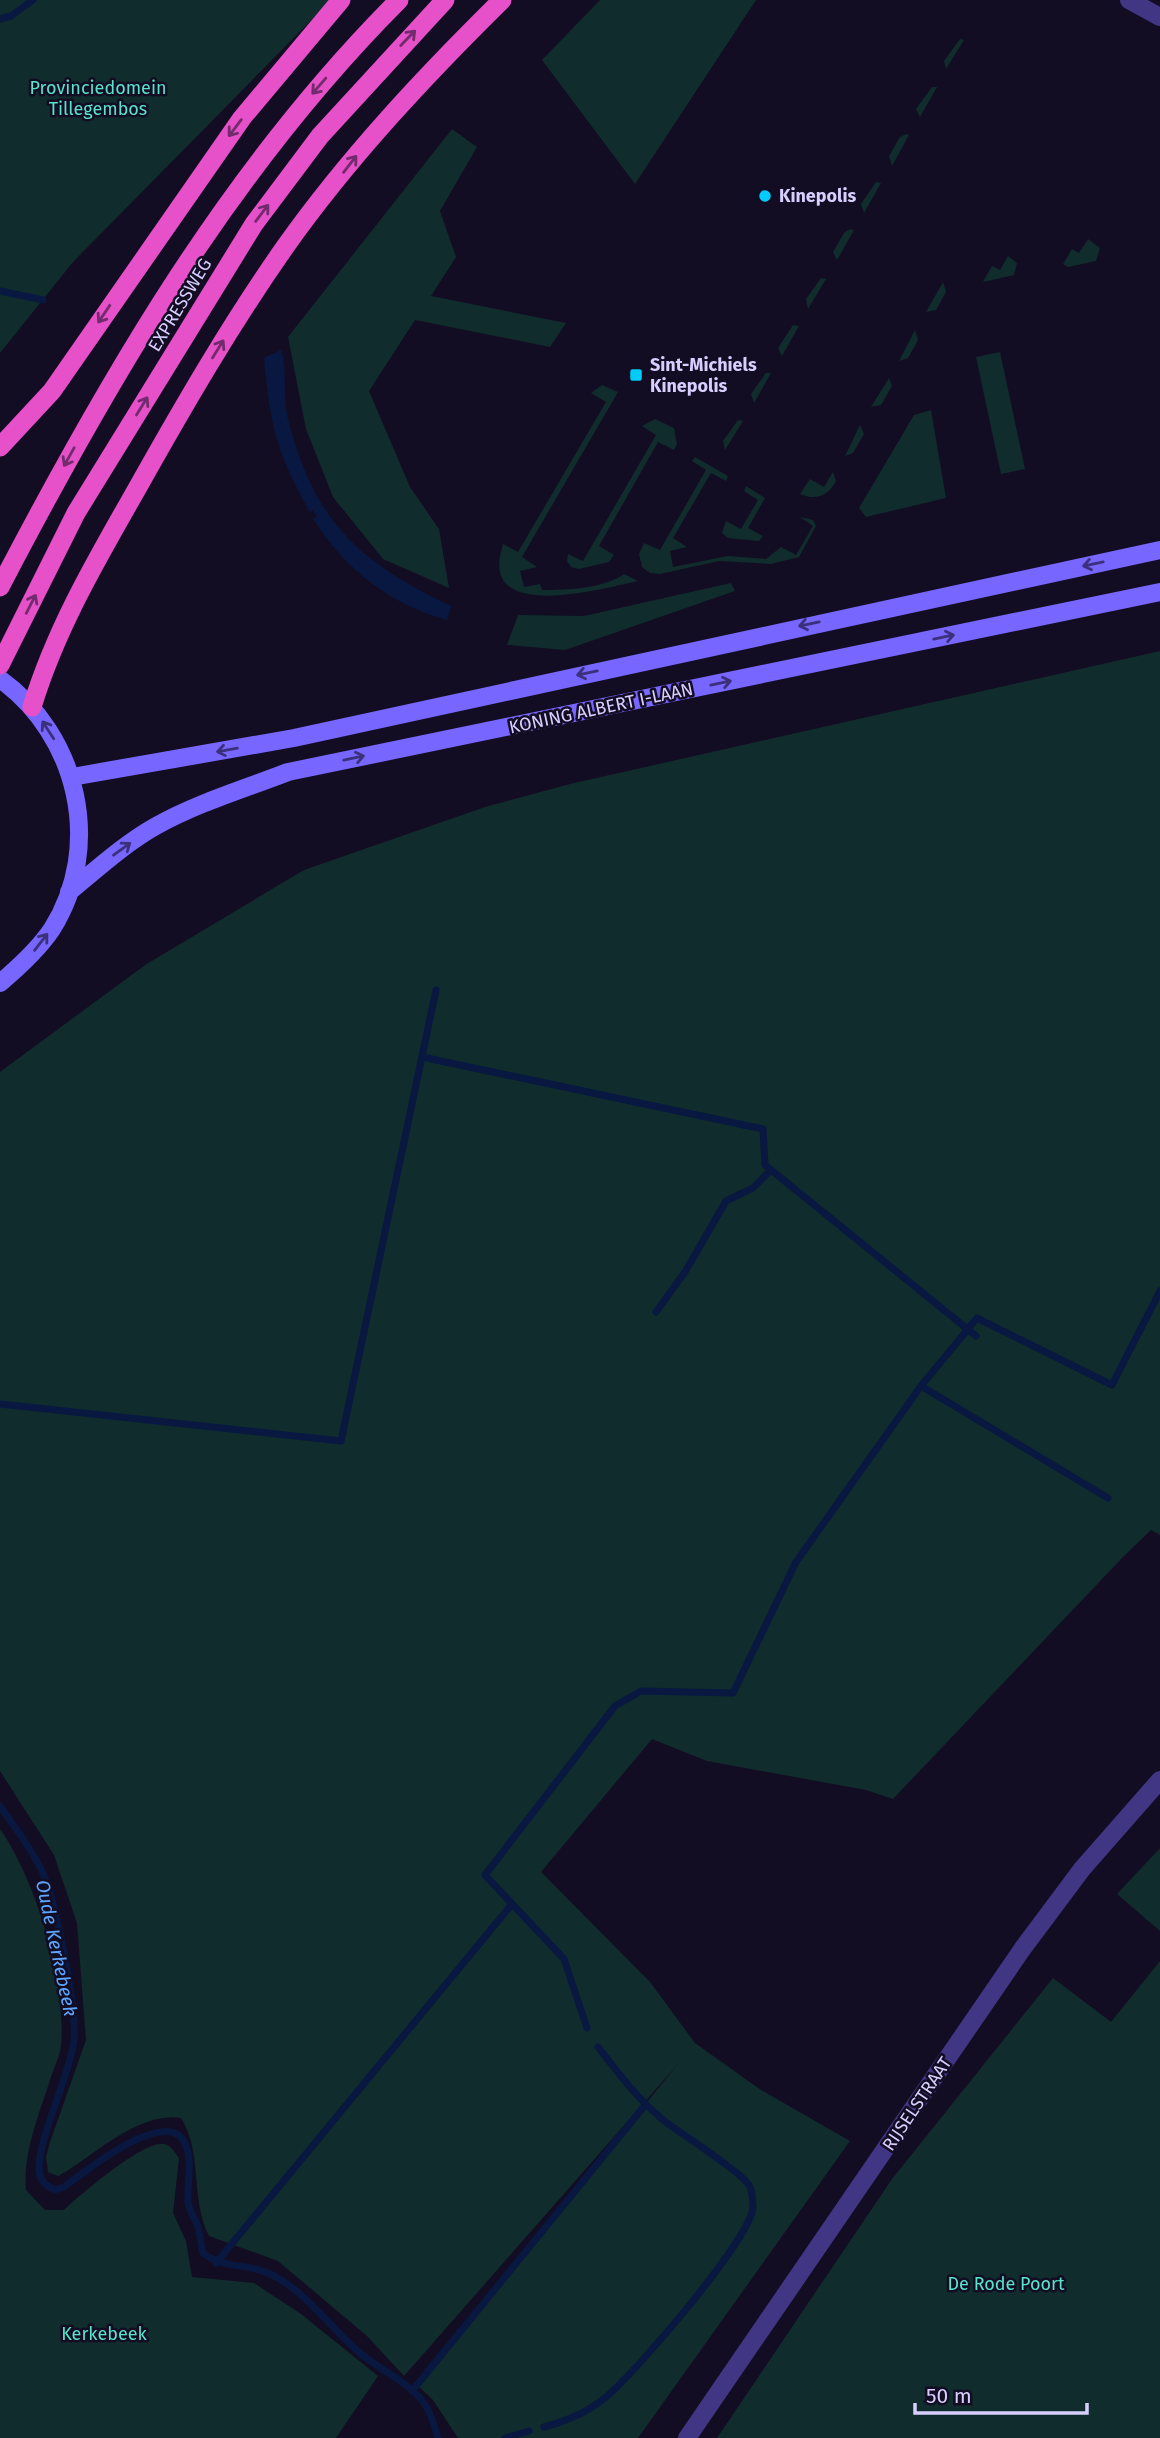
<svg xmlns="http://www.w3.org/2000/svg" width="1160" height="2438" viewBox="0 0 1160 2438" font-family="'Fira Sans',sans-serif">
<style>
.green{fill:#102c2d}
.water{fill:#081841}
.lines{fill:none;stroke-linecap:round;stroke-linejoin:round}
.stream{stroke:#081841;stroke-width:7}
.minor{stroke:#403683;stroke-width:18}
.tertiary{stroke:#403683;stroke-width:18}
.secondary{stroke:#76f;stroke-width:18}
.trunk{stroke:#e650c8;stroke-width:19}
.oneway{stroke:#722b6d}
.oneway2{stroke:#3b317b}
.poi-dot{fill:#00cbfa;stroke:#130d23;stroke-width:2.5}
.labels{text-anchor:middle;stroke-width:5;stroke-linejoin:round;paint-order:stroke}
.park-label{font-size:18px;fill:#57e3cc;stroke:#130d23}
.poi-label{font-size:18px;font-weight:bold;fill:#d8cfff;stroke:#130d23;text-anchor:start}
.street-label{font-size:18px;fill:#d8cfff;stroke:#130d23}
.water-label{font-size:19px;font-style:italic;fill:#5da6ff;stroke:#130d23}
</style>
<rect width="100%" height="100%" fill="#130d23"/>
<path class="green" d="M 0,0 L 331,0 L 73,262 L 0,353 Z
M 600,0 L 756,0 L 635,184 L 542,60 Z
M 960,39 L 964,40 L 946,69 L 944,61 Z
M 932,87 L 937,87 L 920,117 L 916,109 Z
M 452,129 L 477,147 L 440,211 L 456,257 L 431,296 L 566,323 L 550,347 L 415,320 L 369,391 L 410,487 L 439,529 L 449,588 L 383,559 L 333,497 L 306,429 L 288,337 Z
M 906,134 L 909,135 L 892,166 L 889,156 L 900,137 Z
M 876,182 L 881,183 L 864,213 L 861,204 Z
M 850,229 L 854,230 L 837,260 L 833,252 L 844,233 Z
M 1088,239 L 1100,248 L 1096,261 L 1068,267 L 1063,264 L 1072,249 L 1079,253 Z
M 1008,256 L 1017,263 L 1014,275 L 983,282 L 992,266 L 1000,270 Z
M 821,278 L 826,279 L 808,309 L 806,299 Z
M 943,282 L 946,292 L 936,310 L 926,312 Z
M 793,325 L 799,326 L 782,356 L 778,348 Z
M 915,330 L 918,340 L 908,358 L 899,361 Z
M 1000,352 L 1025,469 L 1001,474 L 976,357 Z
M 766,373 L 771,373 L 754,403 L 751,394 Z
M 889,378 L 892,386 L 881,405 L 871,407 Z
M 602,385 L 618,392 L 522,557 L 537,567 L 520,571 L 524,587 L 540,584 L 542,590 C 566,590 603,589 624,574 L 638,581 C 604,588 479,624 502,548 L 503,544 L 518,552 L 606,402 L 591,393 Z
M 931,410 L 946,498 L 866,517 L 859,508 L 914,415 Z
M 655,419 L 674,428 L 677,444 L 674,450 L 658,442 L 599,546 L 614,555 L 609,562 L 579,569 L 571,567 L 567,561 L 568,554 L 583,561 L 656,435 L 642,426 Z
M 738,420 L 743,421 L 725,450 L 723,441 Z
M 860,425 L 864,434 L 853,453 L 845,456 Z
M 695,457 L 728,476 L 726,481 L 711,473 L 673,538 L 687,547 L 670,551 L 673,567 L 728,556 L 766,559 L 781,547 L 796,555 L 813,526 L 800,517 L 813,520 L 816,526 L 799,557 L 771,564 L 719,561 L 660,574 L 650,573 L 642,567 L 639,554 L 644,543 L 660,550 L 706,470 L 692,461 Z
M 833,472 L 836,481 C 828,496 816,501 800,494 L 810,479 L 824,487 Z
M 746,486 L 765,498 L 748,528 L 763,536 L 759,541 L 728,538 L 722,533 L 726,521 L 741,529 L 758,500 L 744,491 Z
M 731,583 L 735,591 L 565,650 L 507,645 L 518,615 L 584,616 Z
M 1160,651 L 1160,1535 L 1151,1530 L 1124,1556 L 893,1799 L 866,1790 L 707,1761 L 652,1739 L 541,1872 L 650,1982 L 695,2043 L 761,2090 L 850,2141 L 638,2438 L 458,2438 L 433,2400 L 417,2385 L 678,2064 L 404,2376 L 367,2336 L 278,2261 L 209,2236 C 190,2198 203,2153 181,2118 C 141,2112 100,2150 67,2171 L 58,2176 L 48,2172 L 46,2157 L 50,2142 L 86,2040 L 77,1923 L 54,1855 L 0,1771 L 0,1072 L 145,965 L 304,870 L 485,807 L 570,784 Z
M 0,1829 C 36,1880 67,1983 61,2046 C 60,2056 54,2067 51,2077 C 39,2115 23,2151 26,2190 L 45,2210 L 64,2210 C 80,2195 144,2140 164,2144 C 171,2145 175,2153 179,2158 L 173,2213 L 186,2241 L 192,2277 L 254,2283 L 301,2314 L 378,2376 L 336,2438 L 0,2438 Z
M 1160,1848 L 1160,1931 L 1117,1894 Z
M 1160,1961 L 1160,2438 L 717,2438 L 892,2179 L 1053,1978 L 1111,2022 Z"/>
<path class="water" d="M 281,350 C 287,365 283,398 288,419 C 314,522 359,562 451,606 L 447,620 C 390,604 347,571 313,519 L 317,517 L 313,510 L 310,512 C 276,451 270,426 264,358 Z"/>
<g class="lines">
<path class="stream" d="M 0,19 L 11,16 L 33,0
M 0,291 L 43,300
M 422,1057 L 763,1129 L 765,1165 L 976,1336
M 656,1312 L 685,1272 L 726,1201 L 753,1188 L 771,1170
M 0,1404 L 341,1441 L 436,990
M 1108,1498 L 921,1386 L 977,1318 L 1112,1385 L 1160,1291
M 0,1806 C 17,1831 37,1855 47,1884 C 58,1915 77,2010 74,2041 C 70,2076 33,2148 40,2176 C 42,2183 48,2187 55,2190 L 64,2187 C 83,2173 166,2105 185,2143 C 193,2160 187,2183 188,2202 C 189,2211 195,2218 198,2227 C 200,2235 201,2245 203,2253 C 224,2269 245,2263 268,2273 C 306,2290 330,2328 361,2354 C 381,2370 408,2382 424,2403 C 431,2413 435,2427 438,2438
M 587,2028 L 564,1959 L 485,1875 L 615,1706 L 641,1691 L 733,1693 L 796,1562 L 921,1386
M 216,2263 L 512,1904
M 412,2391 L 646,2104
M 544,2427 C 567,2421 588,2412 606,2397 C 635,2373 749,2241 753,2208 C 753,2203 752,2191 750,2187 C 744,2173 679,2133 662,2119 C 637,2098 618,2073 598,2047
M 505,2438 L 529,2431"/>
<path class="minor" d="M 1129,0 L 1160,17"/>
<path class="tertiary" d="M 687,2438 L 1023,1948 L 1082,1869 L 1160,1780"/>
<path class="secondary" d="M 0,679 C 78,735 104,846 52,929 C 38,950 19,967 0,983
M 72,777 L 294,738 L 1160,550
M 69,892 C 97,869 124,844 156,826 C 197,803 244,789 288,772 L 1160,592"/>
<path class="trunk" d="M 0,447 L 52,391 L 242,118 L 341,0
M 0,587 C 110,376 230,169 399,0
M 0,665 L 76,513 L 254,224 L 320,136 L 445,0
M 32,707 C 56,628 97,559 138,487 C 184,405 231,324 285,247 C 348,158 424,77 502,0"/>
</g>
<defs><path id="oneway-shaft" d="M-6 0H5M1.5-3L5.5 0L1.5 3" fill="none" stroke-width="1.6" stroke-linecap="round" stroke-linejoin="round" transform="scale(1.75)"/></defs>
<g class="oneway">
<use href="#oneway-shaft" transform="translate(408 38) rotate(-46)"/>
<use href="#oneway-shaft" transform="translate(319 86) rotate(131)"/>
<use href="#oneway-shaft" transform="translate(235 128) rotate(127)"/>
<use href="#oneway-shaft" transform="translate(350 164) rotate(-52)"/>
<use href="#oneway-shaft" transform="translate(262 213) rotate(-53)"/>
<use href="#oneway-shaft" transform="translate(104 314) rotate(124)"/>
<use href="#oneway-shaft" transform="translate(218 349) rotate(-58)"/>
<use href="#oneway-shaft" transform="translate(142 406) rotate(-58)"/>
<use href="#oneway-shaft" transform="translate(69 457) rotate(119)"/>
<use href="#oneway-shaft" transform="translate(31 604) rotate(-63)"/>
</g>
<g class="oneway2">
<use href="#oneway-shaft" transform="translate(1093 564) rotate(168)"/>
<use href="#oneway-shaft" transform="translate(809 624) rotate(168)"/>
<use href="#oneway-shaft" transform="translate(944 637) rotate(-12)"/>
<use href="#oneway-shaft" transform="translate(587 673) rotate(168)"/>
<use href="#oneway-shaft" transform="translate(721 683) rotate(-12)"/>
<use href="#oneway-shaft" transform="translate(48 730) rotate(-123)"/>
<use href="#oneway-shaft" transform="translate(227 750) rotate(170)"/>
<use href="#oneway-shaft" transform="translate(354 758) rotate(-12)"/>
<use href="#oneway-shaft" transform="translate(122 849) rotate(-36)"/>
<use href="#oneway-shaft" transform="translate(41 942) rotate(-52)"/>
</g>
<g class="poi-dot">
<circle cx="765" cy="196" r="7"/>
<rect x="629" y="368" width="14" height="14" rx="3.5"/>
</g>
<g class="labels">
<g class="park-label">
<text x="98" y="94">Provinciedomein<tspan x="98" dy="21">Tillegembos</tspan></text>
<text x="1006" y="2290">De Rode Poort</text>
<text x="104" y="2340">Kerkebeek</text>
</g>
<g class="poi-label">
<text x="779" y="202">Kinepolis</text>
<text x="650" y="371">Sint-Michiels<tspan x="650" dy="21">Kinepolis</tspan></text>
</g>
<g class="street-label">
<text transform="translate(180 305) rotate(-59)" y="6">EXPRESSWEG</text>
<text transform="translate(601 708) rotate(-12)" y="6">KONING ALBERT I-LAAN</text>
<text transform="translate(917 2104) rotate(-56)" y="6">RIJSELSTRAAT</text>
</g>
<g class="water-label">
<text transform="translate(57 1948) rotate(78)" y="7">Oude Kerkebeek</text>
</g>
</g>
<path d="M915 2403v10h172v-10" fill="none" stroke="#d8cfff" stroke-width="3.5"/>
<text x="926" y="2403" font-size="21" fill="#d8cfff" stroke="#130d23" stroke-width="5" paint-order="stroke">50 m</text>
</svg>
